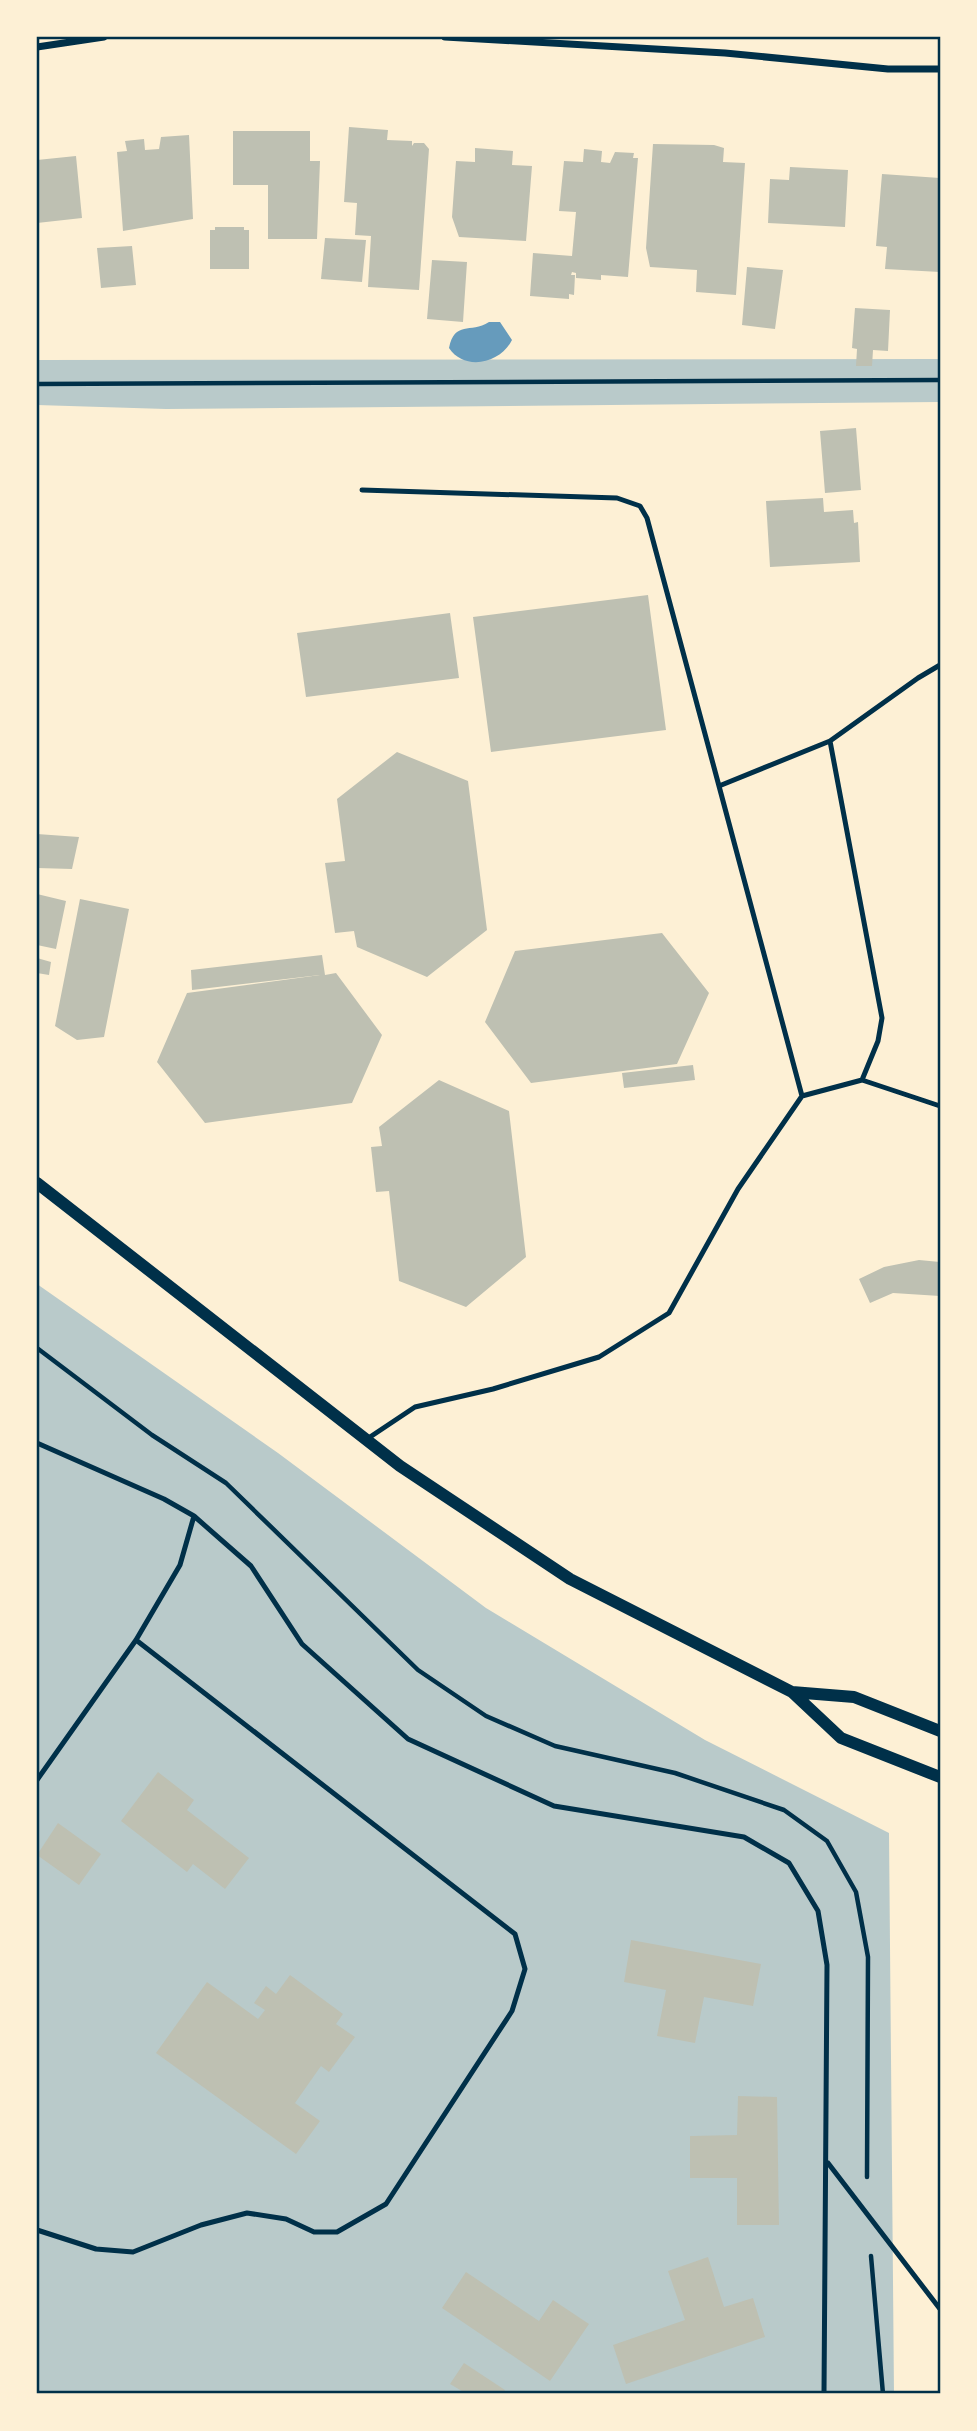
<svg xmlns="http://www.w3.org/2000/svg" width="977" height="2431" viewBox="0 0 977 2431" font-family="'Asap Condensed',sans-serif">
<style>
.green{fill:#b9caca}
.water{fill:#669bbc}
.building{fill:#bec0b2}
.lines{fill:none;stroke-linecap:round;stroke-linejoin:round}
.path{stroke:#003049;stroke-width:4.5}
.service{stroke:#003049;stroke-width:5}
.minor{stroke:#003049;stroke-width:7}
.tertiary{stroke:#003049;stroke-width:12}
.neatline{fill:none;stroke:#003049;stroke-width:2.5}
</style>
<rect width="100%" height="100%" fill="#fdf0d5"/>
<path class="green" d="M 940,359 L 940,402 L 166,409 L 37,405 L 37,360 Z
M 37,1284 L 278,1453 L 486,1608 L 705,1740 L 889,1833 L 894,2394 L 37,2394 Z"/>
<path class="water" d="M 489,322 L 500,322 L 512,340 C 501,363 465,372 449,348 C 455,320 470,334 489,322 Z"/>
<path class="building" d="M 349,127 L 388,130 L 387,140 L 412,141 L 412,146 L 414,143 L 424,143 L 429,149 L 419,290 L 368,287 L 371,236 L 355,235 L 357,203 L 344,202 Z
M 233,131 L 310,131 L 310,161 L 320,161 L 317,239 L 268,239 L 268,185 L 233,185 Z
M 189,135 L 193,219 L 123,231 L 117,152 L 127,151 L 125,141 L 144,139 L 145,150 L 159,149 L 161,137 Z
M 653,144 L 714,145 L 724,148 L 723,162 L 745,163 L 736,295 L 696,292 L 697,270 L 650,267 L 646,248 Z
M 475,148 L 513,151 L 512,165 L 532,166 L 526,241 L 459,237 L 452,217 L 456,161 L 475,162 Z
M 584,149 L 602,151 L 601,162 L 610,163 L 615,152 L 634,153 L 633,158 L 638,158 L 628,277 L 601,275 L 601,280 L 576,278 L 576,273 L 572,272 L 571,275 L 575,275 L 574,295 L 569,294 L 569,299 L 530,296 L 533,253 L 572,256 L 576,212 L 559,211 L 564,161 L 583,162 Z
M 76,156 L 82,218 L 37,223 L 37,160 Z
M 790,167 L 848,170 L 845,227 L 768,223 L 770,179 L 789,180 Z
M 882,174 L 940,178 L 940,272 L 885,269 L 887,247 L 876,246 Z
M 215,227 L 244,227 L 244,230 L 249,230 L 249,269 L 210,269 L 210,230 L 215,230 Z
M 325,238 L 366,240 L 362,282 L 321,279 Z
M 132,246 L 136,285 L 101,288 L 97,248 Z
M 432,260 L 467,262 L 463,322 L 427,319 Z
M 747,267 L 783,270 L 775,329 L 742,325 Z
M 855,308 L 890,310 L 888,351 L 873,350 L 872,366 L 856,366 L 857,349 L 852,348 Z
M 856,428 L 861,490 L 825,493 L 820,431 Z
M 823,498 L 824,512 L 853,510 L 854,523 L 858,522 L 860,562 L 770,567 L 766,501 Z
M 648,595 L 666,730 L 491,752 L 473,617 Z
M 450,613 L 459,678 L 306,697 L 297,633 Z
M 397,752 L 468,781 L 487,930 L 427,977 L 357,947 L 354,931 L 335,933 L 325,863 L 345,861 L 337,799 Z
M 37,834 L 79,837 L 72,869 L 37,868 Z
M 37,894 L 66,901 L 56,949 L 37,945 Z
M 80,899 L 129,909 L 104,1037 L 77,1040 L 55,1026 Z
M 662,933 L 709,993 L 677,1064 L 531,1083 L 485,1022 L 515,951 Z
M 322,955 L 325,975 L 336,973 L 382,1035 L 352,1103 L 205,1123 L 157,1062 L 187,993 L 320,975 L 192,990 L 191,970 Z
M 37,958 L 51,962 L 49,975 L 37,973 Z
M 693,1065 L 695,1080 L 624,1088 L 622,1073 Z
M 439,1080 L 509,1111 L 526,1257 L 466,1307 L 399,1281 L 389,1191 L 376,1192 L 371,1147 L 382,1146 L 379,1127 Z
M 919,1260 L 940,1262 L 940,1296 L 893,1293 L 870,1303 L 859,1279 L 884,1267 Z
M 158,1772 L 194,1800 L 187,1810 L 249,1858 L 225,1889 L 193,1864 L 187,1872 L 121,1821 Z
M 58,1823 L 101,1854 L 79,1885 L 37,1855 Z
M 631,1940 L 761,1964 L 753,2006 L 704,1997 L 695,2043 L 657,2036 L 666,1990 L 624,1982 Z
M 290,1975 L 343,2014 L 336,2024 L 355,2037 L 329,2072 L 321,2066 L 295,2103 L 320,2121 L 296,2154 L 156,2053 L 207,1982 L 258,2019 L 265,2010 L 254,2003 L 266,1986 L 276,1994 Z
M 738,2096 L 777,2097 L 779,2225 L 737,2225 L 737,2178 L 690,2178 L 690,2136 L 737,2135 Z
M 708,2257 L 724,2307 L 753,2298 L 765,2337 L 626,2384 L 613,2345 L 685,2320 L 668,2271 Z
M 466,2272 L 539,2321 L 553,2300 L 589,2324 L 550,2381 L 442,2308 Z
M 464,2363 L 505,2390 L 503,2394 L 467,2394 L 450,2384 Z"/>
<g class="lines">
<path class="path" d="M 37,384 L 940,380
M 37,1348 L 152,1435 L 226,1483 L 418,1670 L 486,1716 L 555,1746 L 675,1773 L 784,1810 L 827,1841 L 856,1892 L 868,1957 L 867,2177
M 871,2256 L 883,2394"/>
<path class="service" d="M 362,490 L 617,498 L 640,506 L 647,518 L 719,786 L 830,741 L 882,1018 L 878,1041 L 862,1080
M 830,741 L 918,678 L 940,665
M 719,786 L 802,1096
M 367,1439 L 415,1407 L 493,1389 L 599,1357 L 669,1313 L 738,1189 L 802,1096 L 862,1080 L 940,1106
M 37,1443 L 164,1499 L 194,1516 L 251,1566 L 302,1644 L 408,1739 L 554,1806 L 744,1837 L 789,1863 L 818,1911 L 827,1965 L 824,2394
M 37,1780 L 136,1640 L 180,1565 L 194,1516
M 828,2163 L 940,2309
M 37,2230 L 96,2249 L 133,2252 L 201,2225 L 247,2213 L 286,2219 L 314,2232 L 337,2232 L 386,2204 L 512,2011 L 525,1969 L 515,1934 L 136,1640"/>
<path class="minor" d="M 445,37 L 725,53 L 888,69 L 940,69
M 37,47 L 104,37"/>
<path class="tertiary" d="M 37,1183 L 400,1466 L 570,1579 L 792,1692 L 841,1738 L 940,1777
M 792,1692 L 854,1697 L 940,1731"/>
</g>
<rect width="977" height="2431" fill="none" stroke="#fdf0d5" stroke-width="77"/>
<rect x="38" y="38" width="901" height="2354" class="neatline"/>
</svg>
